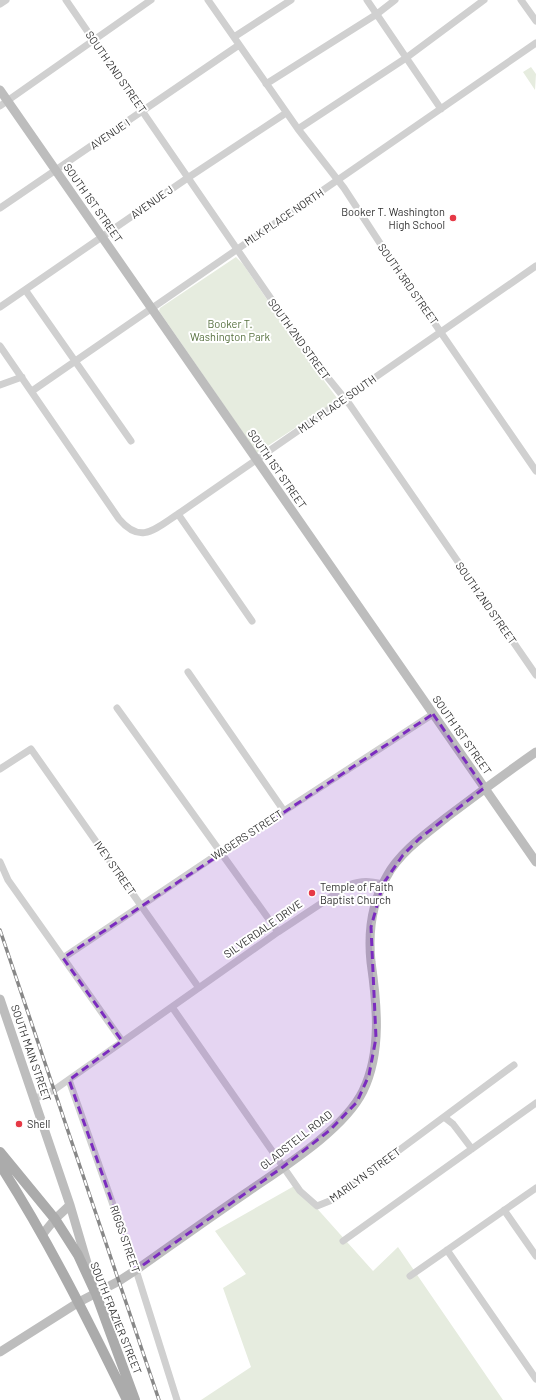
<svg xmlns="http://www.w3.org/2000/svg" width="536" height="1400" viewBox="0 0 536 1400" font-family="Barlow,sans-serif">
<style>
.green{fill:#e6ecdf}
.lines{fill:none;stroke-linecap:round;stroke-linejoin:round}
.street{stroke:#d0d0d0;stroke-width:7}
.secondary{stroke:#bdbdbd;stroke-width:9}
.primary{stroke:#ababab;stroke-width:10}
.rail-casing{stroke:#888;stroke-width:3.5}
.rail{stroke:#fff;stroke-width:2;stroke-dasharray:6;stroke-linecap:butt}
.marked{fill:#7b2cbf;fill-opacity:0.2;stroke:#7b2cbf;stroke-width:3;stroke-dasharray:8 5;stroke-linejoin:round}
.poi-dot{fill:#e63946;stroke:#fff;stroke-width:1.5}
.labels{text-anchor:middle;stroke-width:4;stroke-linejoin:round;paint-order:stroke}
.street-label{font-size:11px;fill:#333;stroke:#fff}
.poi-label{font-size:11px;fill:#333;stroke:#fff;text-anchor:start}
.park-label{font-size:11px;fill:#56703f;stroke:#fff}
</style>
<rect width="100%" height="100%" fill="#fff"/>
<path class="green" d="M 531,67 L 536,74 L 535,90 L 523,72 Z
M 236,257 L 243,264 L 304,354 L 337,398 L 330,405 L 257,453 L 159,311 L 160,308 Z
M 296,1185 L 373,1271 L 398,1247 L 503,1400 L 201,1400 L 251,1367 L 223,1288 L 246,1274 L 215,1231 Z"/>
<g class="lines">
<path class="street" d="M 66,0 L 311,357 L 350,405 L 536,675
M 208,0 L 298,129 L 344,188 L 389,257 L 536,471
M 367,0 L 441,109
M 521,0 L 536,21
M 0,4 L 6,0
M 234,37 L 291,0
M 266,84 L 377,14 L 395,0
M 0,106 L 151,0
M 298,129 L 406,58 L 484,0
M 0,208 L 239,45
M 26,291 L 131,441
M 0,307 L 189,177 L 286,113
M 0,346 L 119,519 C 141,545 155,529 178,514 L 536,266
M 0,385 L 22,377
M 32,391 L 536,43
M 178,514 L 252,621
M 188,672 L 284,811
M 117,708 L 278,932
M 0,769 L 31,749 L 199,988
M 0,862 L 8,880 L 122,1041
M 63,958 L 221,852 L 433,714
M 172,1007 L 300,1191 L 317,1206 L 332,1200 L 514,1065
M 69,1080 L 136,1270 L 177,1400
M 34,1099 L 54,1090 L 278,932 L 349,885 C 362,880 370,881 383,884
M 444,1117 L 453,1124 L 472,1149
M 504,1210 L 536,1256
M 343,1241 L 536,1103
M 447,1250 L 536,1379
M 410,1276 L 536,1188"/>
<path class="secondary" d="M 0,90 L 536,862
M 0,999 L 70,1205 L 55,1219 L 42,1235
M 70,1205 L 90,1273
M 0,1352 L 79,1302 L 119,1281 L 136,1270 C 173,1244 209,1218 246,1193 C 282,1168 344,1130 363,1091 C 382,1052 377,1004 371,962 C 368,933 372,902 387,876 C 400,852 426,834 447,817 C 476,795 506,773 536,752"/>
<path class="primary" d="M 0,1152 L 55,1219 L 78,1255 L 96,1294 L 135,1400
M 0,1165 C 48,1240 88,1320 127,1400"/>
<g class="rail-casing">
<path id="rail" d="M 0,930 L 159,1400"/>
</g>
<use href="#rail" class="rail"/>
</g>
<path class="marked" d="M 433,714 L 484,788 L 419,839 L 403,855 L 383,884 L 371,927 L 376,1038 L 369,1075 L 357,1102 L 330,1130 L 283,1167 L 136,1270 L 69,1080 L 122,1041 L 63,958 Z"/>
<g class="poi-dot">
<circle cx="453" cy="218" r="4"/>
<circle cx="312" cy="893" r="4"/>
<circle cx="19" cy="1124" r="4"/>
</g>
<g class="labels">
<g class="street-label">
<text transform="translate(116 72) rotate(55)" y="4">SOUTH 2ND STREET</text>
<text transform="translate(110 134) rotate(-34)" y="4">AVENUE I</text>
<text transform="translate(152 202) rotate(-35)" y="4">AVENUE J</text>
<text transform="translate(93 203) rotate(55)" y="4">SOUTH 1ST STREET</text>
<text transform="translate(284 217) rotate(-34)" y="4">MLK PLACE NORTH</text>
<text transform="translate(408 284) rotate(55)" y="4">SOUTH 3RD STREET</text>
<text transform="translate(299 339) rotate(54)" y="4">SOUTH 2ND STREET</text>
<text transform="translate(337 404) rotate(-35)" y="4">MLK PLACE SOUTH</text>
<text transform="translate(277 469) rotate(55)" y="4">SOUTH 1ST STREET</text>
<text transform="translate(486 603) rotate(55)" y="4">SOUTH 2ND STREET</text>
<text transform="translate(462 735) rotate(55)" y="4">SOUTH 1ST STREET</text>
<text transform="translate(247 835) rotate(-33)" y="4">WAGERS STREET</text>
<text transform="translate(115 868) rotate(55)" y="4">IVEY STREET</text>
<text transform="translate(263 929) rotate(-35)" y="4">SILVERDALE DRIVE</text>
<text transform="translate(31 1053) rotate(71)" y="4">SOUTH MAIN STREET</text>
<text transform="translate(296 1140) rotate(-38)" y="4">GLADSTELL ROAD</text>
<text transform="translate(365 1175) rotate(-36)" y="4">MARILYN STREET</text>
<text transform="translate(125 1239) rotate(71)" y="4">RIGGS STREET</text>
<text transform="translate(116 1318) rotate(68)" y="4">SOUTH FRAZIER STREET</text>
</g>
<g class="poi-label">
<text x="445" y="216" text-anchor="end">Booker T. Washington<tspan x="445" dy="13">High School</tspan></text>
<text x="320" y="891">Temple of Faith<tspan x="320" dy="13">Baptist Church</tspan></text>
<text x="27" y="1128">Shell</text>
</g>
<g class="park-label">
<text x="230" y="328">Booker T.<tspan x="230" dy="13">Washington Park</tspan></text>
</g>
</g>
</svg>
